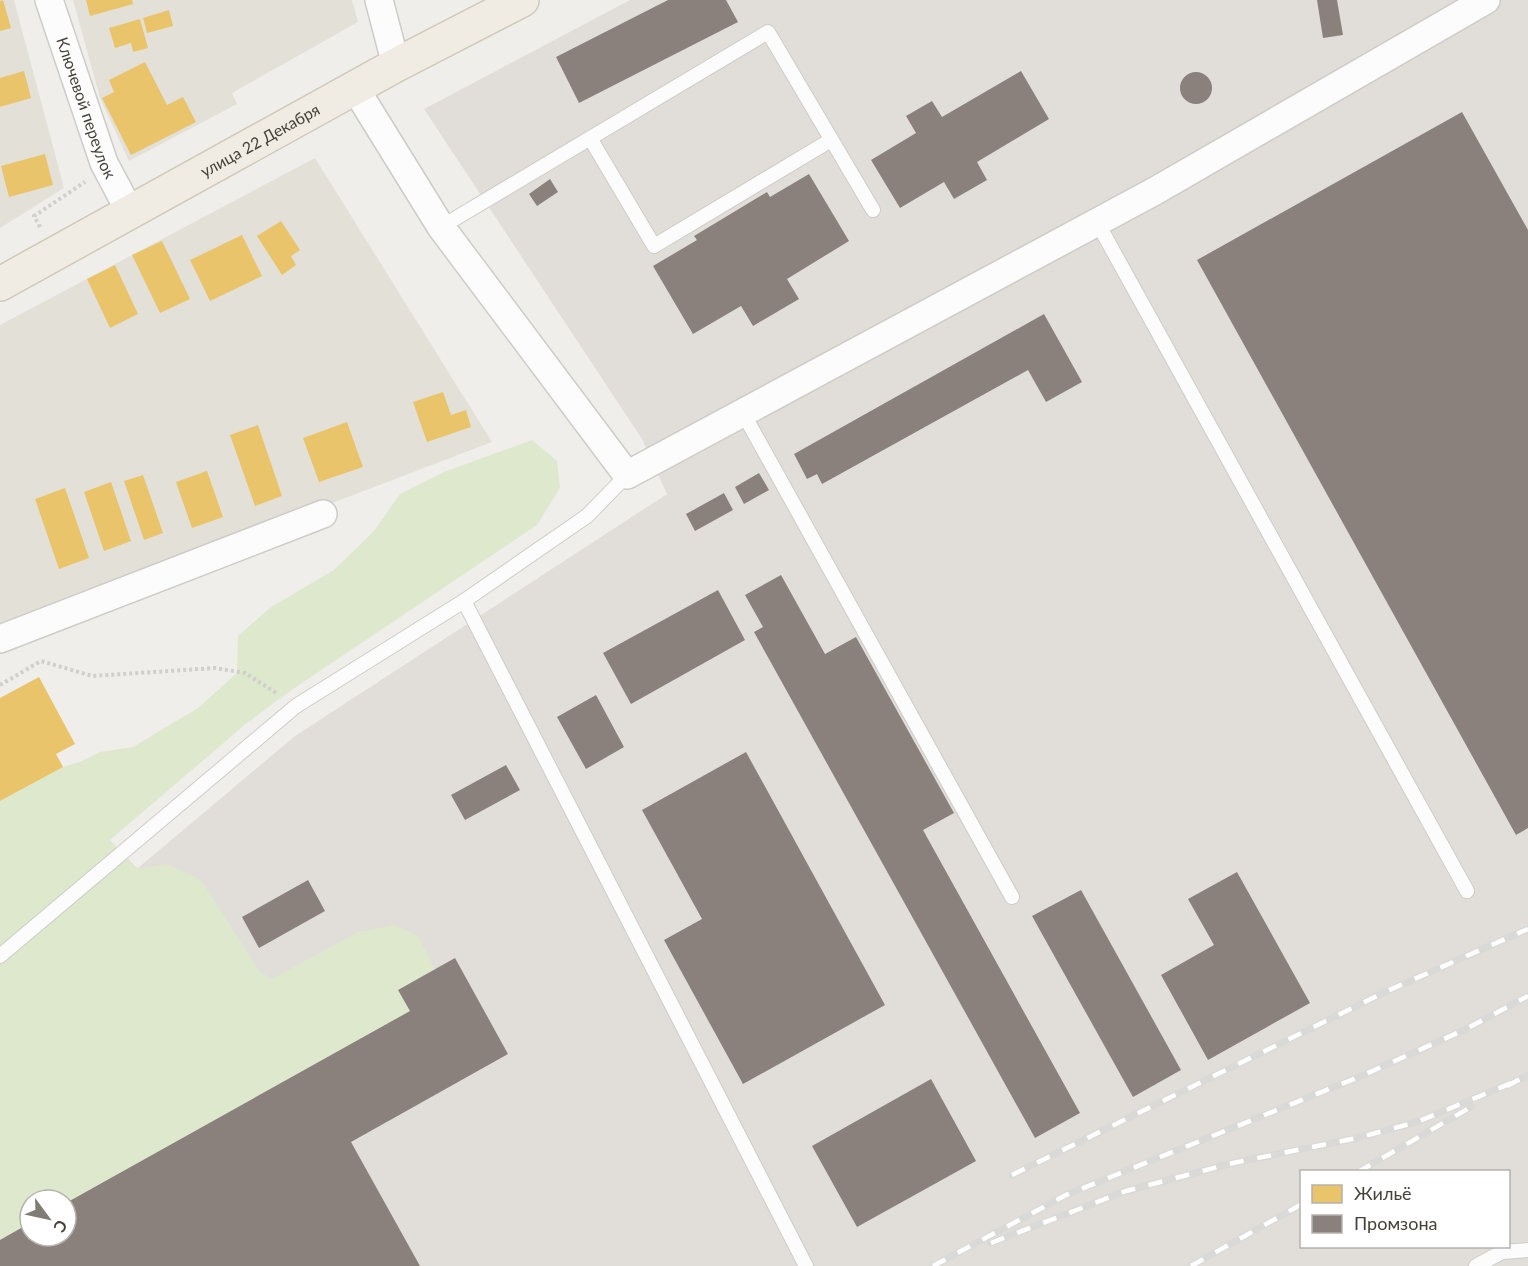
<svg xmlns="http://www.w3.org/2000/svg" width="1528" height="1266" viewBox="0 0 1528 1266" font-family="Lato,sans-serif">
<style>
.residential{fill:#e3e0d8}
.industrial{fill:#e1deda;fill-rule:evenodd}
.green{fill:#dde8cc}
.homes{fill:#e9c46a}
.industry{fill:#8a817c}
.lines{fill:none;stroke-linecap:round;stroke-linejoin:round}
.service-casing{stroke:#ceccc8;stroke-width:16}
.minor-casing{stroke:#ceccc8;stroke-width:30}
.primary-casing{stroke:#d0c9b9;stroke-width:36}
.path{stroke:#d1cecb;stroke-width:4;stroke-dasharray:3 3;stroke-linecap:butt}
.service{stroke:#fdfcfc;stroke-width:14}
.minor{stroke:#fdfcfc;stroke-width:27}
.primary{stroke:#f0ece4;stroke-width:33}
.rail-casing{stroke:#d9d9d8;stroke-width:7}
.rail{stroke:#fff;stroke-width:4.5;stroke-dasharray:14;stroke-linecap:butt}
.labels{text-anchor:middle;stroke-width:6;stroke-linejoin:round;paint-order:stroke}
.street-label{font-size:16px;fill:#453f37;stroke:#fff}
</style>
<rect width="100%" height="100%" fill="#f0eeea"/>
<path class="residential" d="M 0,0 L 14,0 L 64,188 L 0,228 Z
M 73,0 L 352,0 L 358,22 L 232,93 L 237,104 L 129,161 L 100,98 Z
M 315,158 L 492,442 L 0,630 L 0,325 Z"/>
<path class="industrial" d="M 630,0 L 1528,0 L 1528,1266 L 0,1266 L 0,984 L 295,736 L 667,494 L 642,439 L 424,109 ZM 1302,1172 L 1508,1172 L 1508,1246 L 1302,1246 ZM 30,1200 L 66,1200 L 66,1236 L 30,1236 Z"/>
<path class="green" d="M 532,440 L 557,461 L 560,488 L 537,525 L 293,689 L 247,723 L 110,840 L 138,869 L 167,864 L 201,880 L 260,972 L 272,979 L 358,932 L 395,925 L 418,936 L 435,969 L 399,990 L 410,1011 L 66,1203 L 66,1200 L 30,1200 L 30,1223 L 0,1240 L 0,801 L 63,767 L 82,761 L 100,752 L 133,747 L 198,708 L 237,673 L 238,636 L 271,607 L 334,570 L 374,531 L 400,494 L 444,472 Z"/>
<path class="homes" d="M 3,0 L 11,28 L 0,31 L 0,1 Z
M 86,0 L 132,0 L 133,4 L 90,16 Z
M 169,10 L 173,26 L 147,33 L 143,18 Z
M 140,19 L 148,48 L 133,52 L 131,43 L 115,48 L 109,28 Z
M 145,62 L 167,105 L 183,97 L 196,122 L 131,155 L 102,98 L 114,92 L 109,80 Z
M 24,71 L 31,98 L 0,107 L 0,78 Z
M 45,154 L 53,185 L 9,197 L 1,166 Z
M 281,221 L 300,250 L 291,256 L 296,265 L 282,275 L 257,236 Z
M 242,235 L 262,276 L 210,301 L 190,260 Z
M 162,241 L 190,299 L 160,313 L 132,255 Z
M 115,265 L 138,314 L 110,328 L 87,279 Z
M 443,392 L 451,415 L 466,410 L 471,427 L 427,442 L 413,402 Z
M 347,422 L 363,467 L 319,482 L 303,438 Z
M 258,425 L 282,496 L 255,506 L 230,435 Z
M 207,471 L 223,517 L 192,528 L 176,482 Z
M 143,475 L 163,533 L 144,540 L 124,481 Z
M 111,482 L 131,541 L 104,551 L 84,492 Z
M 65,488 L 89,558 L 59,569 L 35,499 Z
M 39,677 L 75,744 L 56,754 L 63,767 L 0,801 L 0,698 Z"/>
<path class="industry" d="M 668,0 L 726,0 L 738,22 L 579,103 L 556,57 Z
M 1317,0 L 1337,0 L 1343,35 L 1323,38 Z
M 1021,71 L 1049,119 L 977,162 L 987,180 L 954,199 L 944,182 L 900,208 L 871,160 L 916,133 L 906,116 L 932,101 L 942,117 Z
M1180 88a16 16 0 1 1 32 0a16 16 0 1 1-32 0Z
M 1462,112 L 1528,230 L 1528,828 L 1516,835 L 1197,260 Z
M 809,174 L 849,241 L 787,279 L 799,299 L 753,326 L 741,306 L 693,334 L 653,266 L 697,240 L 694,236 L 767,192 L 770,197 Z
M 550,179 L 558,192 L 537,206 L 529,194 Z
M 1044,314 L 1082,382 L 1046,402 L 1028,370 L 822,484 L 817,474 L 807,479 L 794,454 Z
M 759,473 L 769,490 L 744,504 L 735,487 Z
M 724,493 L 733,510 L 695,531 L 686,514 Z
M 781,575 L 825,654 L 856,637 L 954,813 L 923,830 L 1080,1113 L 1035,1138 L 754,632 L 763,627 L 745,595 Z
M 718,590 L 745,640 L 631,704 L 603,653 Z
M 596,695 L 624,747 L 586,769 L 557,717 Z
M 746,752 L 885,1005 L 743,1084 L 664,940 L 702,919 L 642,810 Z
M 506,765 L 520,790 L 465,820 L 451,795 Z
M 1237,872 L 1310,1003 L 1208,1060 L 1161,975 L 1214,945 L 1188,899 Z
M 308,880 L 325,911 L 259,948 L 242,917 Z
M 1081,890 L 1181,1070 L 1133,1097 L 1032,916 Z
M 455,958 L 508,1054 L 351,1142 L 420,1266 L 0,1266 L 0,1240 L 30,1223 L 30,1236 L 66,1236 L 66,1203 L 410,1011 L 398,990 Z
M 931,1079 L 976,1161 L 857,1227 L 812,1146 Z"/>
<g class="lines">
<g class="service-casing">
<path id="service" d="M 590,138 L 654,246 L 831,140
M 1097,222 L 1467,891
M 441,227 L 768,32 L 873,210
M 743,413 L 1012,897
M 464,601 L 806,1266
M 0,956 L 296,706 L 464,601 L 587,516 L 627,475
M 1476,1266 L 1502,1252 L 1528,1250"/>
</g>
<g class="minor-casing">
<g id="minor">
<path id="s1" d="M 49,0 L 104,163 L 130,212"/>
<path d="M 379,0 L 396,65"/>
<path d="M 355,88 L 441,227 L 627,475 L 1155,191 L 1486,0"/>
<path d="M 0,639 L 323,514"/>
</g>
</g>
<g class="primary-casing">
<g id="primary">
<path id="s2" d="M 0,284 L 396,65 L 522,0"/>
</g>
</g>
<path class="path" d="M 40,227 L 34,216 L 85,182
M 0,685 L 41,661 L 92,676 L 215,668 L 245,673 L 278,694"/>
<use href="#service" class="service"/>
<use href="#minor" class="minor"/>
<use href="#primary" class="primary"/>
<g class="rail-casing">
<path id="rail" d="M 1507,1086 L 1528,1075
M 1358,1172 L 1471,1107
M 1012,1175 L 1385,992 L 1528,929
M 991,1243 L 1126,1191 L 1233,1163 L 1357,1138 L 1417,1122 L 1514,1082
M 933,1266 L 1066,1195 L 1359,1077 L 1464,1030 L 1528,996
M 1191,1266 L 1302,1204"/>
</g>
<use href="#rail" class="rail"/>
</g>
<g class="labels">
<g class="street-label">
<text dy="6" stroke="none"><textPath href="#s1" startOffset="114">Ключевой переулок</textPath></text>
<text dy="6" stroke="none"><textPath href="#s2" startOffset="297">улица 22 Декабря</textPath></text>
</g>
</g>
<rect x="1300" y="1170" width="210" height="78" fill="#ffffff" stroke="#b5b2af" stroke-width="1.5"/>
<rect x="1312" y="1185" width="30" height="18" fill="#e9c46a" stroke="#b5b2af" stroke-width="1.5"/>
<text x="1354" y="1200" font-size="18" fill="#453f37">Жильё</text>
<rect x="1312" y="1215" width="30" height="18" fill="#8a817c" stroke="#b5b2af" stroke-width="1.5"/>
<text x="1354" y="1230" font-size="18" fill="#453f37">Промзона</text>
<g transform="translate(48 1218) rotate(123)"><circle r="28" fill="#ffffff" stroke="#b5b2af" stroke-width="1.5"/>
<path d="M0-4.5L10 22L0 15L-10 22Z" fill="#817c76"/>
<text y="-9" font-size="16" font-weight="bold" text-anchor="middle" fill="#453f37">С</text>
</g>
</svg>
